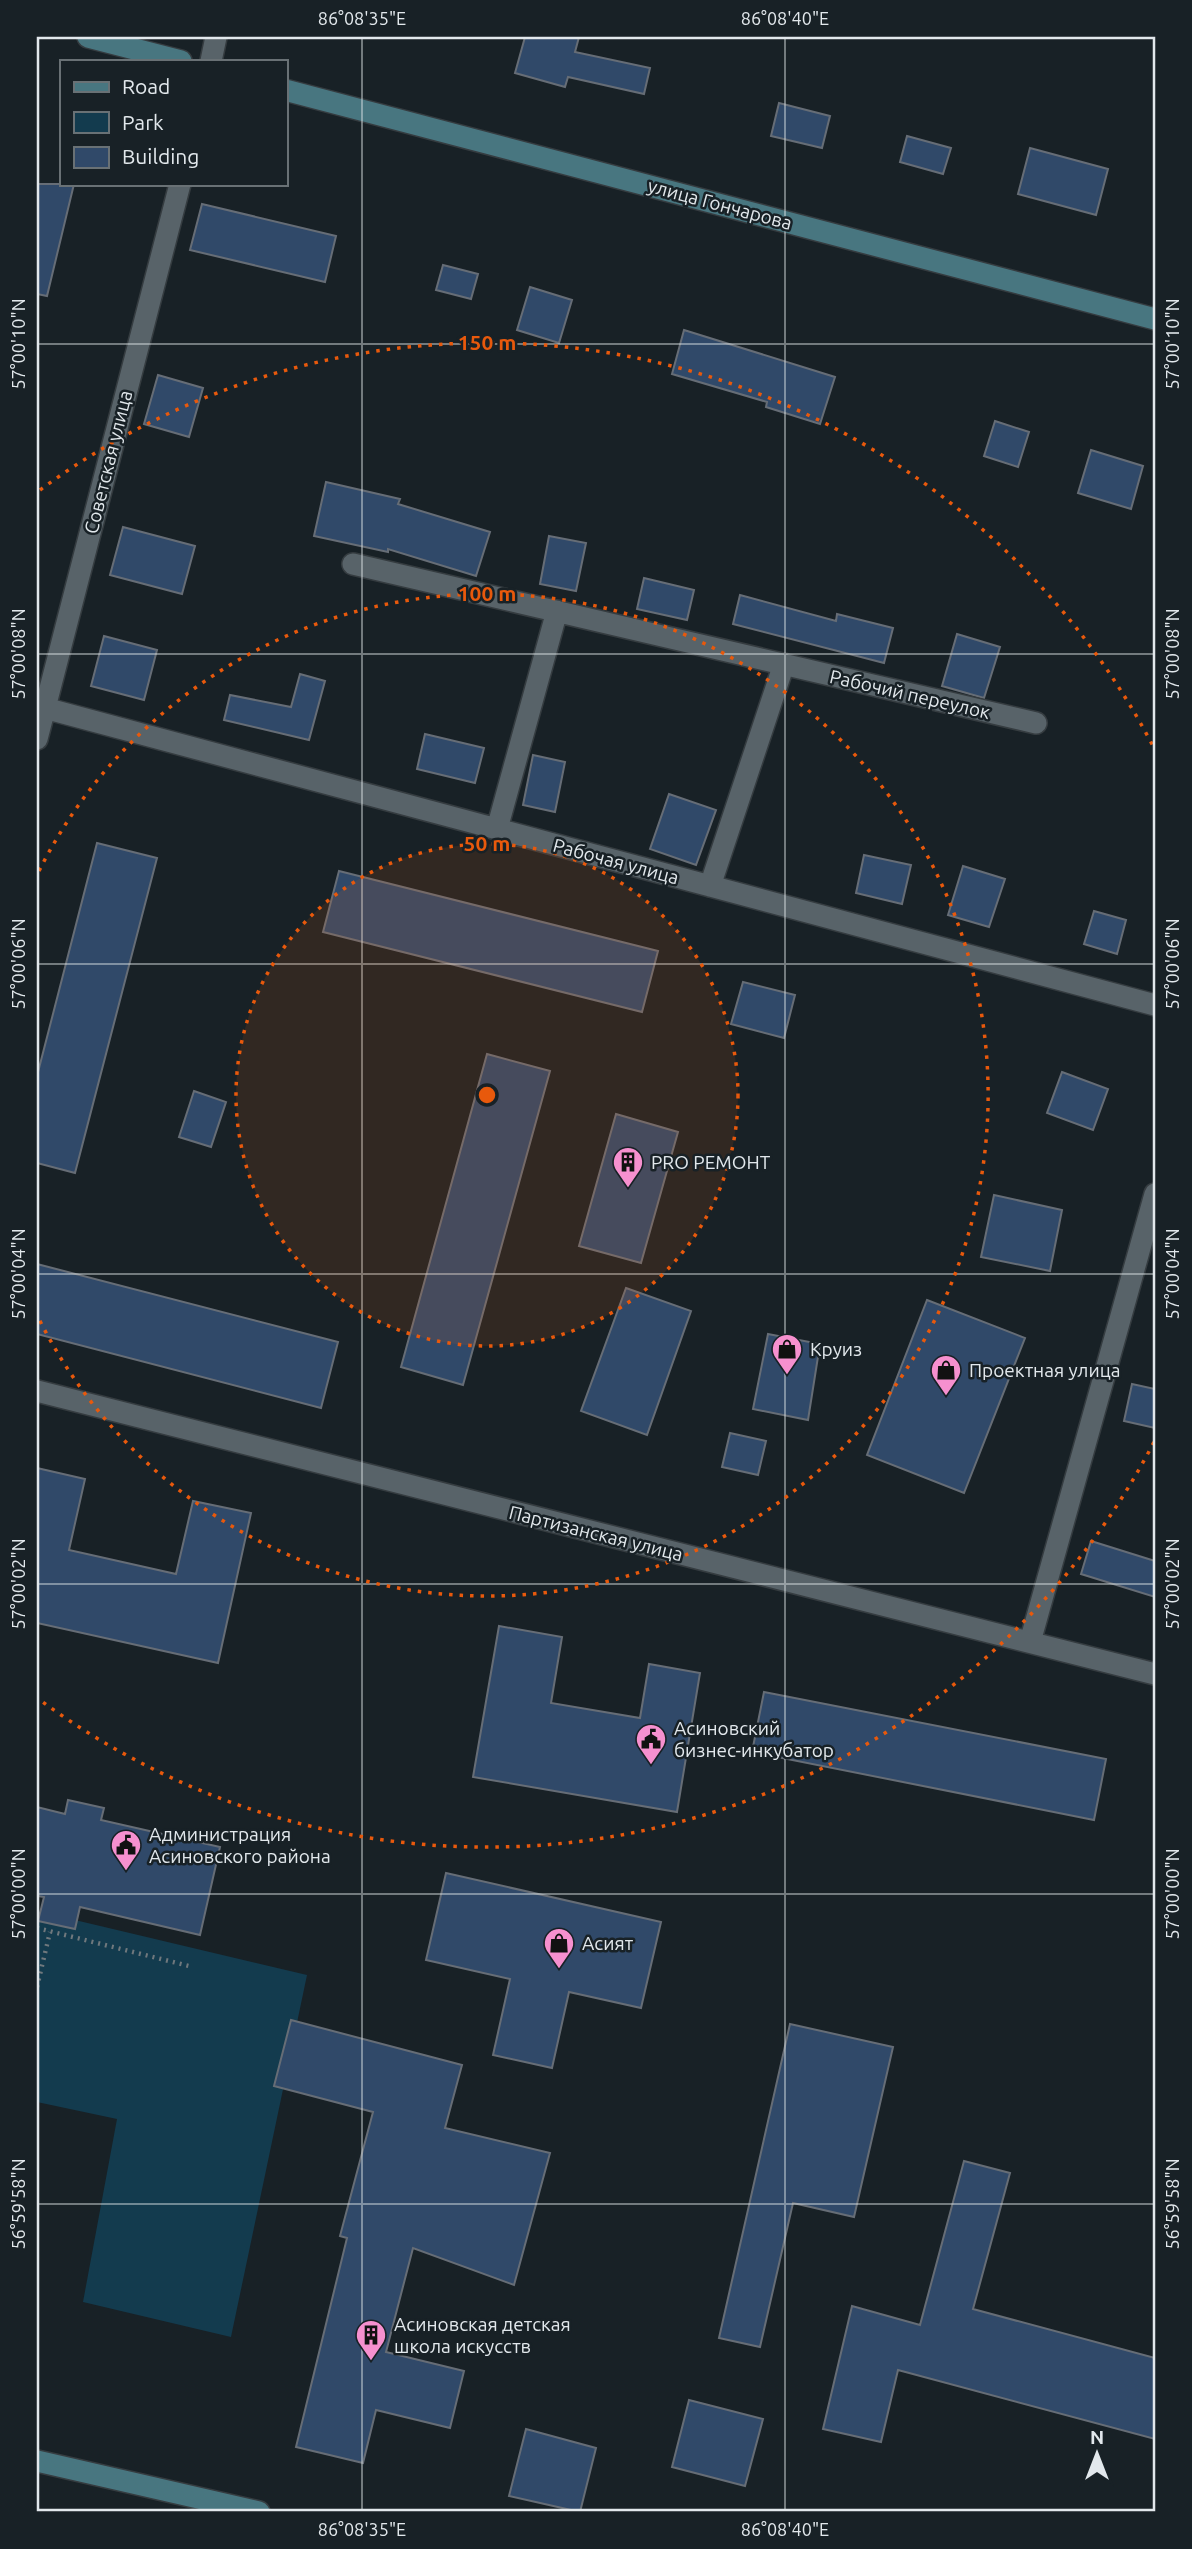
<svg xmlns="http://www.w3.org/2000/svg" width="1192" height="2549" viewBox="0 0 1192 2549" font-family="Ubuntu,sans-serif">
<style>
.green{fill:#133b4e}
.building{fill:#304969;stroke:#666d76;stroke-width:2}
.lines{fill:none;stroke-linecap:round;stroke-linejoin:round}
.street-casing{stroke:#353c40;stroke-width:24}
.secondary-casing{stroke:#353c40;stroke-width:24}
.path{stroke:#70787d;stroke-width:4.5;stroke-dasharray:2 5;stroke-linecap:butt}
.street{stroke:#586369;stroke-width:21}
.secondary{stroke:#487680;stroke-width:21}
.ticks{fill:none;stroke:#e2e8ec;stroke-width:2;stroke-opacity:0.45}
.ring{fill:none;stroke:#e8590c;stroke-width:3.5;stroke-dasharray:3.5 7}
.labels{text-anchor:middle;stroke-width:5;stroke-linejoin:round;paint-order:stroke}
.street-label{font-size:19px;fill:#e2e8ec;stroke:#182126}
.poi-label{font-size:19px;fill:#e2e8ec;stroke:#182126;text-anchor:start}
.centre{fill:#e8590c;stroke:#182126;stroke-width:3.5}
.ring-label{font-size:21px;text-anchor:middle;font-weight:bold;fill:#e8590c;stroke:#182126;stroke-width:5;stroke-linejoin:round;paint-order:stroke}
.neatline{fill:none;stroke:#e2e8ec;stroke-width:2.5}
.ticks-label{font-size:18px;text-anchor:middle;fill:#e2e8ec}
</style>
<rect width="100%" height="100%" fill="#182126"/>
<path class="green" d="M 37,1911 L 307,1975 L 231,2337 L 83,2302 L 117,2119 L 37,2102 Z"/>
<path class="building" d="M 525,37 L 579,37 L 575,52 L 650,68 L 644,94 L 568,77 L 565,87 L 515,73 Z
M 779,103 L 830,116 L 822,148 L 771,136 Z
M 907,136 L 951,148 L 943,174 L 900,162 Z
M 1030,148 L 1108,169 L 1096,215 L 1018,194 Z
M 37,184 L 74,184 L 47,296 L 37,294 Z
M 202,204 L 336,236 L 325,282 L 190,250 Z
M 443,265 L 478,274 L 471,299 L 436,290 Z
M 530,287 L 572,300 L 559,343 L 517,330 Z
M 684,330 L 835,377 L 820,424 L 766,407 L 767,402 L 672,374 Z
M 158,375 L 203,388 L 189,437 L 144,424 Z
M 995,421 L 1029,432 L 1018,467 L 984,456 Z
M 1091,450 L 1143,466 L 1131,509 L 1078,493 Z
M 326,482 L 400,499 L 398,504 L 490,532 L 476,576 L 388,549 L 388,552 L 314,536 Z
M 123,527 L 195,546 L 182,594 L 110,575 Z
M 549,536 L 586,543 L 576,591 L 540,584 Z
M 644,578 L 694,590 L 687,620 L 637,609 Z
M 740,595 L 836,621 L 837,614 L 893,628 L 884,663 L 733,624 Z
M 957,634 L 1000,647 L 984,698 L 942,686 Z
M 104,636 L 157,650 L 144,700 L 91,686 Z
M 300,674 L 325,681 L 309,740 L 224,720 L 230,695 L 291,707 Z
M 425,734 L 484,748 L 475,783 L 417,769 Z
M 533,755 L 565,762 L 555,812 L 523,805 Z
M 669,794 L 716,810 L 696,865 L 650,849 Z
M 97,843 L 157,858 L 75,1173 L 37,1163 L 37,1076 Z
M 864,855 L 911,865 L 902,904 L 856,893 Z
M 963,866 L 1005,879 L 989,927 L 948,915 Z
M 339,871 L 658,951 L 642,1012 L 323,932 Z
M 1094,911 L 1126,920 L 1117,954 L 1084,944 Z
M 743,982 L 795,995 L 784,1038 L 731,1024 Z
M 487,1054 L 550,1071 L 463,1385 L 401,1367 Z
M 1062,1072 L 1108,1089 L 1093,1130 L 1047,1113 Z
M 194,1091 L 226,1102 L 211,1147 L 179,1137 Z
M 616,1114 L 678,1132 L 641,1263 L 579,1246 Z
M 994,1195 L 1062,1210 L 1050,1271 L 981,1257 Z
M 37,1264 L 338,1342 L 321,1408 L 37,1334 Z
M 626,1288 L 691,1311 L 647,1435 L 581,1411 Z
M 927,1300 L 1025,1338 L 964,1493 L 867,1455 Z
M 768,1334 L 820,1344 L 808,1420 L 753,1409 Z
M 1132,1384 L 1155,1389 L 1155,1428 L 1124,1421 Z
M 730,1433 L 766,1441 L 758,1475 L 722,1467 Z
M 37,1468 L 85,1479 L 69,1550 L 176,1574 L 193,1501 L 251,1513 L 218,1663 L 37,1623 Z
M 1091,1541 L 1155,1561 L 1155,1597 L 1081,1574 Z
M 499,1626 L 562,1637 L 551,1703 L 640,1718 L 649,1664 L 700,1673 L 677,1812 L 473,1777 Z
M 764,1692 L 1106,1759 L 1094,1820 L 752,1752 Z
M 68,1800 L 104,1808 L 101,1820 L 220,1847 L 200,1935 L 80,1907 L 75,1929 L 38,1921 L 44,1897 L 37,1896 L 37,1807 L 65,1814 Z
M 446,1873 L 661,1922 L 641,2008 L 569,1992 L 552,2068 L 493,2055 L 510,1979 L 426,1960 Z
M 291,2020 L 462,2065 L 445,2128 L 550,2153 L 514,2285 L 413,2248 L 386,2352 L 464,2371 L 450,2428 L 376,2410 L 363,2463 L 296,2447 L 347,2238 L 340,2236 L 373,2112 L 274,2086 Z
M 790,2024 L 893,2047 L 854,2217 L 793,2203 L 760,2347 L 719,2338 Z
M 964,2161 L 1010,2173 L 973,2309 L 1155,2358 L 1155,2439 L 898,2370 L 881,2442 L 823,2429 L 852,2306 L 920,2325 Z
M 689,2400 L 763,2419 L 745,2486 L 672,2467 Z
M 526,2429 L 596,2448 L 580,2512 L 509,2496 Z"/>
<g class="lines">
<g class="street-casing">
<path id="street" d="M 211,61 L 216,37
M 353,564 L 1036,723
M 37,706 L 1155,1005
M 37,739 L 180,184
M 497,829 L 557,611
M 710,886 L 784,664
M 37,1391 L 1155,1674
M 1030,1642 L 1155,1194"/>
</g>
<g class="secondary-casing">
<path id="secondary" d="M 88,37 L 181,61
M 285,90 L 1155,319
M 37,2461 L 259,2512"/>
</g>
<path class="path" d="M 37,1928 L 189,1966
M 37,1987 L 50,1932"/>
<use href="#street" class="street"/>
<use href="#secondary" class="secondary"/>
</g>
<path class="ticks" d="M 362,37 L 362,2512M 785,37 L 785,2512M 37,344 L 1155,344M 37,654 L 1155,654M 37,964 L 1155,964M 37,1274 L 1155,1274M 37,1584 L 1155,1584M 37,1894 L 1155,1894M 37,2204 L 1155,2204"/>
<circle cx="487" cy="1095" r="251" fill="#e8590c" fill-opacity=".12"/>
<g class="ring">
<circle cx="487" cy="1095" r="251"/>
<path d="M39 871A501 501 0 1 1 39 1319"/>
<path d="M1154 1442A752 752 0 0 1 40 1700M40 490A752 752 0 0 1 1154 748"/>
</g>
<defs>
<g id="building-pin" transform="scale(1.575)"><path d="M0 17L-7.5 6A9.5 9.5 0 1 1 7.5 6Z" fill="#f690cf" stroke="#182126"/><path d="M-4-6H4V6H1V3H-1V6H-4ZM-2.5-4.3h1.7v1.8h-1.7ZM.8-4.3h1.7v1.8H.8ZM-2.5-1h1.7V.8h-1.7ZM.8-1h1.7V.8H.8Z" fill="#111"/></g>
<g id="shop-pin" transform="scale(1.575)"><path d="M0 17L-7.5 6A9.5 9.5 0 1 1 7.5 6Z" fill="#f690cf" stroke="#182126"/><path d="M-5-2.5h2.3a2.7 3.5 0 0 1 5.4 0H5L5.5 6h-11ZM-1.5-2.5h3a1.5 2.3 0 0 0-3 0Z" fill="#111"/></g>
<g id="civic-pin" transform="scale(1.575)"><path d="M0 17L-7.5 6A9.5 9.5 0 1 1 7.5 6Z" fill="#f690cf" stroke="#182126"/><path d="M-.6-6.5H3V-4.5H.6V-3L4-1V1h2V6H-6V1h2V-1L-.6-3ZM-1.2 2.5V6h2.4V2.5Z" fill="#111"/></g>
</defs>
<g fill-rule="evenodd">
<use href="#building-pin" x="628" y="1162"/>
<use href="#shop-pin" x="787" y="1349"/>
<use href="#shop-pin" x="946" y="1370"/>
<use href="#civic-pin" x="651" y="1739"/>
<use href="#civic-pin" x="126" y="1845"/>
<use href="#shop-pin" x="559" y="1943"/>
<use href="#building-pin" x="371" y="2335"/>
</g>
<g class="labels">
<g class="street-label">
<text transform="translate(720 204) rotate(15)" y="7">улица Гончарова</text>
<text transform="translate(108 462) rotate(-76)" y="7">Советская улица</text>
<text transform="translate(910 694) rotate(13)" y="7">Рабочий переулок</text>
<text transform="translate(616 861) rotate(15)" y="7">Рабочая улица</text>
<text transform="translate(596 1533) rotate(14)" y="7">Партизанская улица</text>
</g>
<g class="poi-label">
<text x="651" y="1169">PRO РЕМОНТ</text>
<text x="810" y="1356">Круиз</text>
<text x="969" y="1377">Проектная улица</text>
<text x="674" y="1735">Асиновский<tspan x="674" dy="22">бизнес-инкубатор</tspan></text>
<text x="149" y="1841">Администрация<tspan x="149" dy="22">Асиновского района</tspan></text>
<text x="582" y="1950">Асият</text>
<text x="394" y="2331">Асиновская детская<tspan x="394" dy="22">школа искусств</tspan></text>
</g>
</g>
<circle cx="487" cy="1095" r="10" class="centre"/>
<g class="ring-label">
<text x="487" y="350">150 m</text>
<text x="487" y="601">100 m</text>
<text x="487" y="851">50 m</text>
</g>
<rect width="1192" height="2549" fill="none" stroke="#182126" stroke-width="77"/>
<rect x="60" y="60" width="228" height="126" fill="#182126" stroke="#697175" stroke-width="2"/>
<rect x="74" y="82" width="35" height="10" fill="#487680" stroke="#697175" stroke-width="2"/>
<text x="122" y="94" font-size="21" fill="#e2e8ec">Road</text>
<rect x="74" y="112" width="35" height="21" fill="#133b4e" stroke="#697175" stroke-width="2"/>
<text x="122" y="130" font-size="21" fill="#e2e8ec">Park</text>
<rect x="74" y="147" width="35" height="21" fill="#304969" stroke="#697175" stroke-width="2"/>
<text x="122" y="164" font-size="21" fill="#e2e8ec">Building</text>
<g transform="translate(1097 2454)" stroke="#182126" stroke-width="5" paint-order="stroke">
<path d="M0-5L12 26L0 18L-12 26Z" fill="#e2e8ec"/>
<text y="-10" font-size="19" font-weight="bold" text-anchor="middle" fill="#e2e8ec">N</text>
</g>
<rect x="38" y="38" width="1116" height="2472" class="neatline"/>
<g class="ticks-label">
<text x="362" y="25">86°08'35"E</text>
<text x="785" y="25">86°08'40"E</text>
<text transform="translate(19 344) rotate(-90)" y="6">57°00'10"N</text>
<text transform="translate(1173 344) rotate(-90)" y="6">57°00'10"N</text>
<text transform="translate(19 654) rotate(-90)" y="6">57°00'08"N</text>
<text transform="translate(1173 654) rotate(-90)" y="6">57°00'08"N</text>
<text transform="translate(19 964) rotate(-90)" y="6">57°00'06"N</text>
<text transform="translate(1173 964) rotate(-90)" y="6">57°00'06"N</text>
<text transform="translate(19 1274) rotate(-90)" y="6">57°00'04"N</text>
<text transform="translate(1173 1274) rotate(-90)" y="6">57°00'04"N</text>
<text transform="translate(19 1584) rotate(-90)" y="6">57°00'02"N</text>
<text transform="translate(1173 1584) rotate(-90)" y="6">57°00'02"N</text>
<text transform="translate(19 1894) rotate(-90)" y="6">57°00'00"N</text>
<text transform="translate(1173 1894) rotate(-90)" y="6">57°00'00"N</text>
<text transform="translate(19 2204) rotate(-90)" y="6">56°59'58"N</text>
<text transform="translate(1173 2204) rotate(-90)" y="6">56°59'58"N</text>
<text x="362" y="2536">86°08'35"E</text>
<text x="785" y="2536">86°08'40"E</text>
</g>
</svg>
